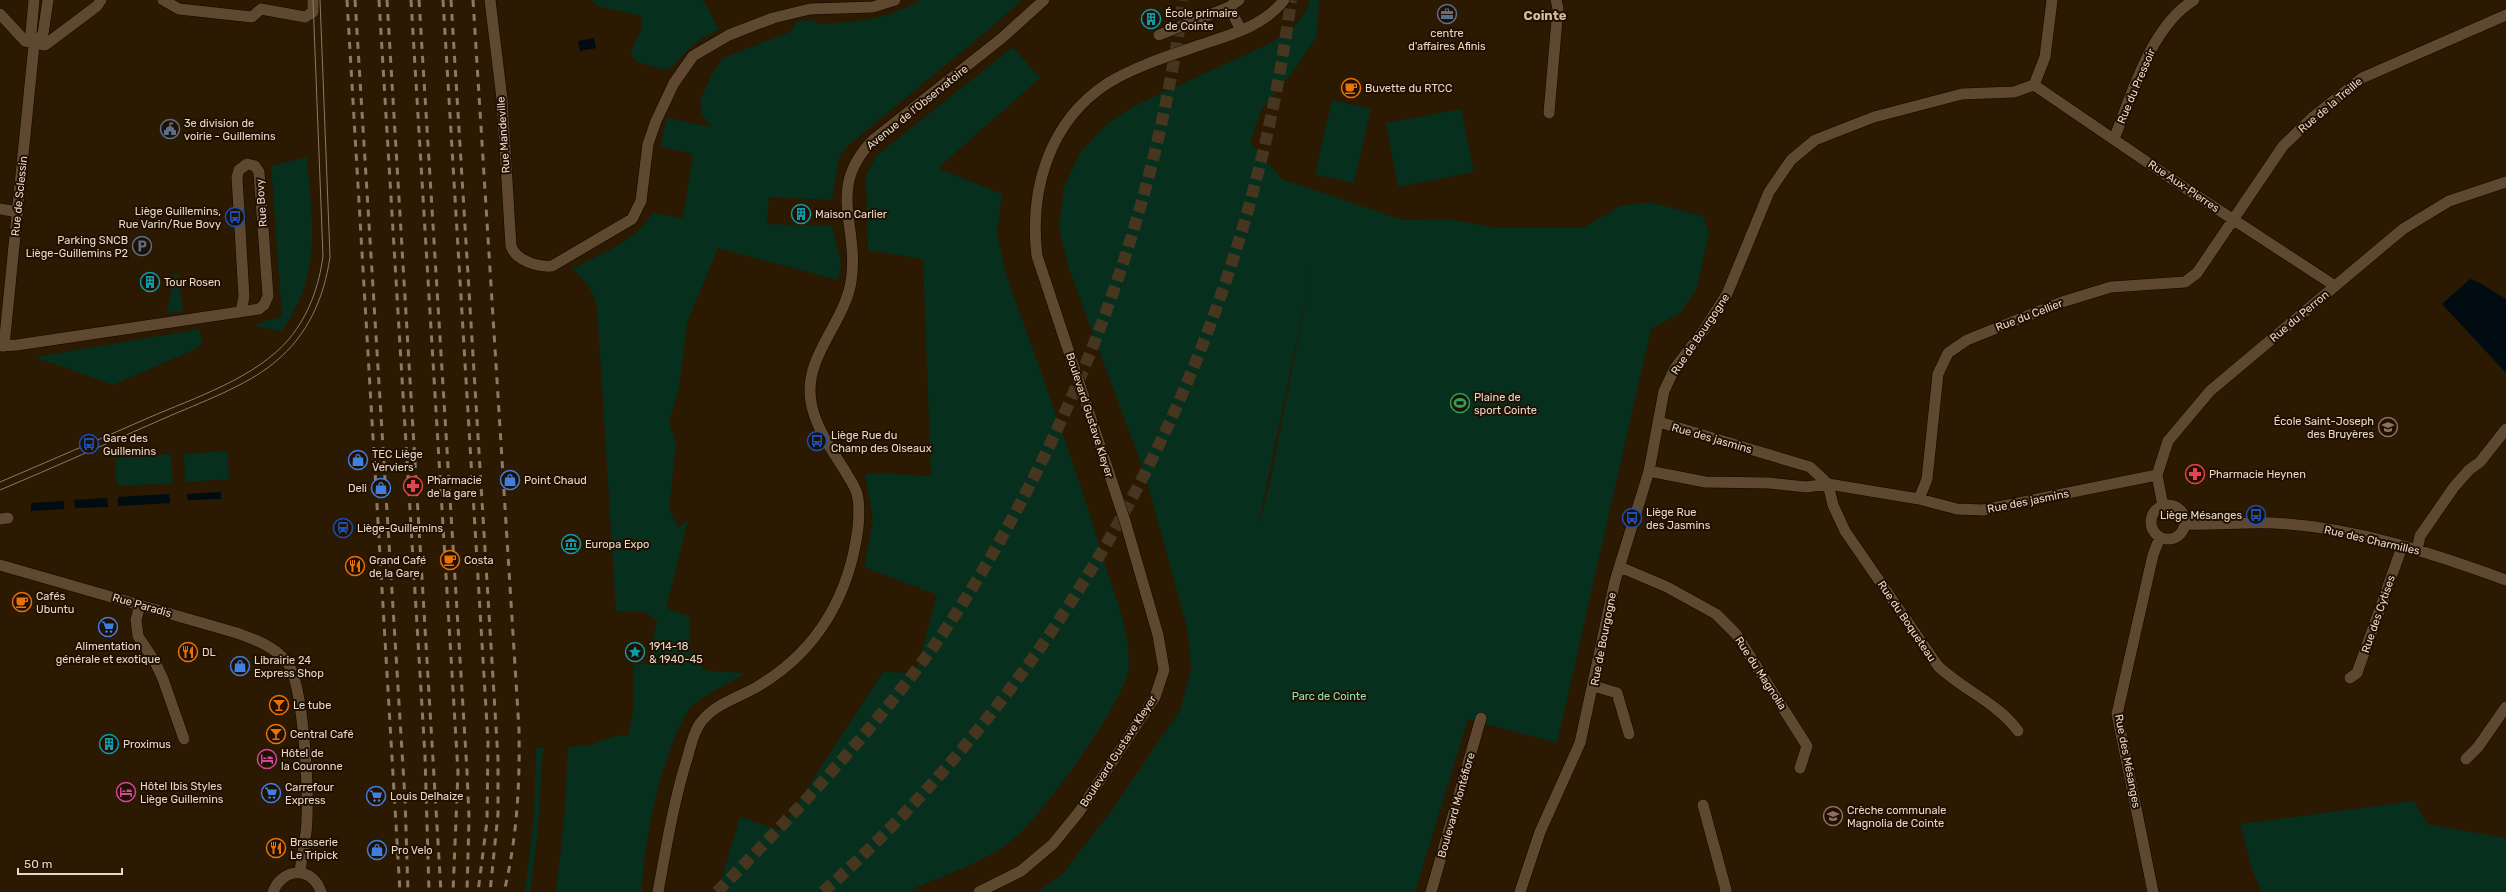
<svg xmlns="http://www.w3.org/2000/svg" width="2506" height="892" viewBox="0 0 2506 892" font-family="Rubik,sans-serif">
<style>
.green{fill:#062f1e;fill-rule:evenodd}
.water{fill:#000c12}
.lines{fill:none;stroke-linecap:round;stroke-linejoin:round}
.motorway-tunnel{stroke:#47361f;stroke-width:12;stroke-dasharray:12 6;stroke-linecap:butt}
.pedestrian-casing{stroke:#130400;stroke-width:12}
.minor-casing{stroke:#130400;stroke-width:12}
.tertiary-casing{stroke:#130400;stroke-width:12}
.pedestrian{stroke:#5e4930;stroke-width:11}
.minor{stroke:#5e4930;stroke-width:11}
.tertiary{stroke:#5e4930;stroke-width:11}
.tram{stroke:#897967;stroke-width:1}
.rail{stroke:#897967;stroke-width:3;stroke-dasharray:7 7;stroke-linecap:butt}
.labels{text-anchor:middle;stroke-width:4;stroke-linejoin:round;paint-order:stroke}
.poi-label{font-size:11px;fill:#e6d9cb;stroke:#211000;text-anchor:start}
.street-label{font-size:11px;fill:#e6d9cb;stroke:#211000}
.park-label{font-size:11px;fill:#8ee3b7;stroke:#211000}
.quarter-label{font-size:13px;font-weight:bold;fill:#d5bca0;stroke:#211000}
</style>
<rect width="100%" height="100%" fill="#2b1901"/>
<path class="green" d="M 592,0 L 703,0 L 719,29 L 696,42 L 672,67 L 662,70 L 636,61 L 630,53 L 641,30 L 642,16 L 597,6 Z
M 920,0 L 1022,0 L 988,30 L 847,146 L 839,158 L 832,200 L 769,197 L 767,224 L 832,226 L 841,262 L 838,280 L 718,248 L 687,323 L 679,388 L 669,422 L 676,444 L 669,508 L 678,528 L 688,520 L 666,608 L 689,616 L 691,660 L 708,671 L 745,673 C 733,682 698,698 691,707 C 663,745 642,845 642,892 L 556,892 L 564,821 L 568,747 L 590,745 L 618,735 L 628,736 L 633,713 L 634,665 L 648,663 L 657,621 L 644,612 L 616,611 L 597,307 C 592,290 586,280 572,269 C 599,254 638,241 652,213 L 683,218 L 693,154 L 660,146 L 667,118 L 711,127 L 702,114 L 700,100 L 712,74 L 723,58 L 790,32 L 797,21 L 814,20 L 818,24 C 856,22 888,20 920,0 Z
M 1310,0 L 1319,0 L 1317,36 L 1295,69 L 1262,109 L 1250,142 L 1282,179 L 1402,220 L 1448,219 L 1498,228 L 1583,228 L 1620,206 L 1649,202 L 1703,216 L 1709,233 L 1696,290 L 1680,313 L 1651,329 L 1557,743 L 1468,719 L 1415,892 L 1038,892 L 1063,873 L 1112,810 L 1180,710 L 1191,670 L 1188,632 L 1145,474 L 1069,269 L 1059,228 L 1064,186 L 1081,151 L 1109,122 L 1140,103 L 1271,43 C 1291,30 1302,23 1310,0 ZM 1313,263 L 1271,477 L 1260,521 L 1259,521 Z
M 1013,47 L 1040,78 L 938,168 L 1002,194 L 997,232 L 1005,271 C 1039,368 1076,465 1105,564 C 1115,598 1133,636 1128,672 C 1123,703 1037,823 1011,841 C 982,863 948,874 915,888 L 912,892 L 718,892 L 740,817 L 780,830 L 883,672 L 916,673 L 937,595 L 864,567 L 873,521 L 865,473 L 931,476 L 923,259 L 868,250 L 866,175 L 877,155 Z
M 1332,100 L 1371,109 L 1354,183 L 1315,174 Z
M 1461,109 L 1474,172 L 1398,187 L 1386,123 Z
M 307,157 C 312,225 323,272 281,332 L 256,326 L 257,324 L 282,316 L 271,166 Z
M 174,274 L 178,274 L 183,311 L 167,313 Z
M 199,329 L 202,344 L 189,352 L 113,385 L 35,357 Z
M 227,451 L 229,479 L 185,482 L 184,454 Z
M 171,454 L 173,483 L 117,486 L 115,458 Z
M 536,748 L 543,748 L 538,830 L 530,892 L 525,892 L 534,814 Z
M 2414,801 L 2427,824 L 2506,838 L 2506,892 L 2262,892 L 2253,872 L 2240,824 Z"/>
<path class="water" d="M 594,38 L 596,48 L 580,51 L 578,41 Z
M 2470,279 L 2478,282 L 2506,299 L 2506,373 L 2442,304 Z
M 221,492 L 221,499 L 188,500 L 187,494 Z
M 169,494 L 170,503 L 118,506 L 118,497 Z
M 107,498 L 108,507 L 75,508 L 74,500 Z
M 64,501 L 64,509 L 31,511 L 31,503 Z"/>
<g class="lines">
<path class="motorway-tunnel" d="M 717,892 C 789,819 858,747 920,665 C 965,605 1003,538 1037,471 C 1111,323 1162,165 1183,0
M 823,892 C 1081,662 1247,342 1291,0"/>
<g class="pedestrian-casing">
<path id="pedestrian" d="M 0,519 L 8,518"/>
</g>
<g class="minor-casing">
<path id="minor" d="M 163,0 L 179,9 L 252,17 L 261,9 L 305,17 L 313,12 L 313,0
M 490,0 L 502,99 L 511,246 C 516,261 538,267 552,266 L 632,219 L 641,201 L 648,144 L 656,121 L 674,83 L 693,56 L 729,35 L 773,18 L 810,9 L 873,7 L 895,0
M 1229,7 L 1241,30
M 0,14 L 25,41 L 45,45 L 97,6 L 101,0
M 1159,35 L 1229,7 L 1239,0
M 2034,85 L 2185,188 L 2335,286
M 1549,113 L 1558,8 L 1556,0
M 2114,139 C 2132,94 2151,26 2194,0
M 0,209 L 18,212
M 0,346 L 17,345 L 259,309 L 264,305 L 268,296 L 259,172 L 255,166 L 247,164 L 239,170 L 237,177 L 244,297 L 241,311
M 1659,422 L 1810,467 L 1828,484
M 1649,471 L 1705,482 L 1769,483 L 1806,487 L 1828,484 L 1919,499 L 1957,509 L 1983,510 L 2157,475
M 1828,484 L 1833,505 L 1845,531 L 1938,666 C 1963,690 1998,703 2018,731
M 1919,499 L 1927,479 L 1938,374 L 1948,353 L 1967,340 L 2062,302 L 2111,287 L 2185,282 L 2197,273 L 2283,146 L 2313,117 L 2362,78 L 2506,15
M2151 522a17 17 0 1 1 34 0a17 17 0 1 1-34 0Z
M 2163,506 L 2157,475 L 2168,441 L 2210,391 L 2403,229 L 2449,201 L 2506,182
M 2185,524 C 2215,525 2244,522 2273,523 C 2353,527 2432,553 2506,580
M 2417,550 L 2420,536 L 2454,487 L 2469,470 L 2480,462 L 2506,429
M 0,565 L 237,633 C 256,640 274,646 287,662 C 304,684 308,787 307,818 C 307,836 302,854 300,872
M 1620,567 L 1667,587 L 1716,614 L 1736,634 L 1807,746 L 1800,768
M 140,605 L 136,620 L 138,636 L 155,662 L 163,679 L 184,739
M 2350,678 L 2357,673 L 2402,547
M 1594,686 L 1617,693 L 1629,734
M 2466,759 L 2478,747 L 2506,707
M 1703,805 L 1726,890 L 1725,892
M 1431,892 L 1481,718
M 1520,892 L 1540,832 L 1580,743 L 1615,581 L 1649,471 L 1664,391 L 1675,368 L 1704,330 L 1727,294 L 1769,192 L 1791,160 L 1815,140 L 1874,117 L 1962,94 L 2014,92 L 2034,85 L 2045,57 L 2052,0
M 2153,892 L 2117,714 L 2153,555 L 2160,537"/>
</g>
<g class="tertiary-casing">
<path id="tertiary" d="M 34,45 L 43,34 L 48,0
M 4,346 L 34,45 L 31,33 L 34,0
M 273,892 C 282,867 313,866 321,892
M 658,892 C 666,848 673,805 686,762 C 690,750 692,736 699,725 C 712,705 735,699 755,688 C 816,653 849,597 858,528 C 859,517 860,505 857,494 C 855,486 849,478 845,471 C 832,450 815,427 811,402 C 803,357 844,324 851,282 C 860,225 825,189 873,140 L 1002,38 L 1044,0
M 979,892 L 1021,871 L 1053,844 L 1079,812 L 1155,697 L 1164,670 L 1158,635 L 1125,521 L 1037,256 C 1029,190 1049,121 1108,83 C 1136,66 1169,56 1200,45 C 1230,35 1264,26 1284,0"/>
</g>
<use href="#pedestrian" class="pedestrian"/>
<use href="#minor" class="minor"/>
<use href="#tertiary" class="tertiary"/>
<path class="tram" d="M 0,482 C 49,461 98,440 148,418 C 194,398 256,378 289,339 C 309,315 319,286 323,256 L 313,0
M 0,490 C 55,467 110,442 165,418 C 199,403 247,386 275,362 C 308,335 324,298 330,257 L 320,0"/>
<path class="rail" d="M 347,0 L 400,892
M 355,0 L 405,799 L 408,892
M 379,0 L 425,756 L 429,892
M 387,0 L 441,892
M 411,0 L 458,772 L 453,892
M 419,0 L 467,771 L 469,818 L 467,892
M 443,0 L 488,742 L 487,821 L 478,892
M 451,0 L 498,759 L 498,814 L 490,892
M 473,0 L 519,729 C 520,784 517,839 504,892"/>
</g>
<defs>
<g id="office-ring" transform="scale(1)"><circle r="9.5" fill="#211000" stroke="#5c6f8a" stroke-width="1.5"/><path d="M-6-3h4V-5.5h4V-3h4V5H-6ZM-1-4.5V-3h2v-1.5ZM-6 0V1H6V0Z" fill="#5c6f8a"/></g>
<g id="building-ring" transform="scale(1)"><circle r="9.5" fill="#211000" stroke="#0f9aa8" stroke-width="1.5"/><path d="M-4-6H4V6H1V3H-1V6H-4ZM-2.5-4.3h1.7v1.8h-1.7ZM.8-4.3h1.7v1.8H.8ZM-2.5-1h1.7V.8h-1.7ZM.8-1h1.7V.8H.8Z" fill="#0f9aa8"/></g>
<g id="cafe-ring" transform="scale(1)"><circle r="9.5" fill="#211000" stroke="#e8710a" stroke-width="1.5"/><path d="M-5.5-4.5H6V0H3Q3 3.5 0 3.5H-2.5Q-5.5 3.5-5.5 0ZM3-3.2v2h1.7v-2ZM-6 4.5H4V6H-6Z" fill="#e8710a"/></g>
<g id="civic-ring" transform="scale(1)"><circle r="9.5" fill="#211000" stroke="#5c6f8a" stroke-width="1.5"/><path d="M-.6-6.5H3V-4.5H.6V-3L4-1V1h2V6H-6V1h2V-1L-.6-3ZM-1.2 2.5V6h2.4V2.5Z" fill="#5c6f8a"/></g>
<g id="bus-ring" transform="scale(1)"><circle r="9.5" fill="#211000" stroke="#1a4fb4" stroke-width="1.5"/><path d="M-5-6H5V4H4V6H2V4H-2V6H-4V4H-5ZM-3.5-4V0h7V-4ZM-3.5 1.2v1.5H-2V1.2ZM2 1.2v1.5H3.5V1.2Z" fill="#1a4fb4"/></g>
<g id="parking-ring" transform="scale(1)"><circle r="9.5" fill="#211000" stroke="#5c6f8a" stroke-width="1.5"/><path d="M-3.5-5.5H1a3.5 3.5 0 0 1 0 7H-1V5.5H-3.5ZM-1-3.4V-.6H.8a1.4 1.4 0 0 0 0-2.8Z" fill="#5c6f8a"/></g>
<g id="stadium-ring" transform="scale(1)"><circle r="9.5" fill="#211000" stroke="#2e9e5b" stroke-width="1.5"/><path d="M0-5a6.5 5 0 1 0 0 10a6.5 5 0 1 0 0-10ZM-3.5-1.8h7v3.6h-7Z" fill="#2e9e5b"/></g>
<g id="school-ring" transform="scale(1)"><circle r="9.5" fill="#211000" stroke="#8d6e63" stroke-width="1.5"/><path d="M0-5L7-2L0 1L-7-2ZM-4 1L0 2.5L4 1V4Q0 6-4 4Z" fill="#8d6e63"/></g>
<g id="shop-ring" transform="scale(1)"><circle r="9.5" fill="#211000" stroke="#3f7fe0" stroke-width="1.5"/><path d="M-5-2.5h2.3a2.7 3.5 0 0 1 5.4 0H5L5.5 6h-11ZM-1.5-2.5h3a1.5 2.3 0 0 0-3 0Z" fill="#3f7fe0"/></g>
<g id="pharmacy-ring" transform="scale(1)"><circle r="9.5" fill="#211000" stroke="#e0444e" stroke-width="1.5"/><path d="M-2-6h4v4h4v4h-4v4h-4v-4h-4v-4h4Z" fill="#e0444e"/></g>
<g id="station-ring" transform="scale(1)"><circle r="9.5" fill="#211000" stroke="#1a4fb4" stroke-width="1.5"/><path d="M-3-6H3Q5-6 5-4V2Q5 4 3 4L4.5 6H3L1.5 4h-3L-3 6H-4.5L-3 4Q-5 4-5 2V-4Q-5-6-3-6ZM-3.5-4v3h7v-3ZM-3.5 1v1.5H-2V1ZM2 1v1.5H3.5V1Z" fill="#1a4fb4"/></g>
<g id="museum-ring" transform="scale(1)"><circle r="9.5" fill="#211000" stroke="#0f9aa8" stroke-width="1.5"/><path d="M0-6L6-3V-2H-6V-3ZM-5-1h2V3h-2ZM-1-1h2V3h-2ZM3-1h2V3H3ZM-6 4H6V6H-6Z" fill="#0f9aa8"/></g>
<g id="restaurant-ring" transform="scale(1)"><circle r="9.5" fill="#211000" stroke="#e8710a" stroke-width="1.5"/><path d="M-5-6h1v4h1v-4h1v4h1v-4h1v5L-1.5 .5V6h-2V.5L-5-1ZM5-6V6H3V1.5H1.5Q1.5-4 5-6Z" fill="#e8710a"/></g>
<g id="supermarket-ring" transform="scale(1)"><circle r="9.5" fill="#211000" stroke="#3f7fe0" stroke-width="1.5"/><path d="M-6-5.5h2.5l.6 2H6L4.5 2H-2.5L-4.4-4H-6ZM-1.5 3.2a1.3 1.3 0 1 0 .1 0ZM3 3.2a1.3 1.3 0 1 0 .1 0Z" fill="#3f7fe0"/></g>
<g id="sight-ring" transform="scale(1)"><circle r="9.5" fill="#211000" stroke="#0f9aa8" stroke-width="1.5"/><path d="M0-6L1.8-2.2L6-1.7L2.9 1.2L3.7 5.4L0 3.3L-3.7 5.4L-2.9 1.2L-6-1.7L-1.8-2.2Z" fill="#0f9aa8"/></g>
<g id="bar-ring" transform="scale(1)"><circle r="9.5" fill="#211000" stroke="#e8710a" stroke-width="1.5"/><path d="M-6-5H6L.8 .8V4.5H3.5V6h-7V4.5H-.8V.8Z" fill="#e8710a"/></g>
<g id="hotel-ring" transform="scale(1)"><circle r="9.5" fill="#211000" stroke="#d1479c" stroke-width="1.5"/><path d="M-6-4.5h1.5V1H6V5H4.5V3h-9V5H-6ZM-4 0a1.8 1.8 0 1 1 3.6 0ZM.5 0V-2.5h3Q6-2.5 6 0Z" fill="#d1479c"/></g>
</defs>
<g fill-rule="evenodd">
<use href="#office-ring" x="1447" y="14"/>
<use href="#building-ring" x="1151" y="19"/>
<use href="#cafe-ring" x="1351" y="88"/>
<use href="#civic-ring" x="170" y="129"/>
<use href="#building-ring" x="801" y="214"/>
<use href="#bus-ring" x="235" y="217"/>
<use href="#parking-ring" x="142" y="246"/>
<use href="#building-ring" x="150" y="282"/>
<use href="#stadium-ring" x="1460" y="403"/>
<use href="#school-ring" x="2388" y="427"/>
<use href="#bus-ring" x="817" y="441"/>
<use href="#bus-ring" x="89" y="444"/>
<use href="#shop-ring" x="358" y="460"/>
<use href="#pharmacy-ring" x="2195" y="474"/>
<use href="#shop-ring" x="510" y="480"/>
<use href="#pharmacy-ring" x="413" y="486"/>
<use href="#shop-ring" x="381" y="488"/>
<use href="#bus-ring" x="2256" y="515"/>
<use href="#bus-ring" x="1632" y="518"/>
<use href="#station-ring" x="343" y="528"/>
<use href="#museum-ring" x="571" y="544"/>
<use href="#cafe-ring" x="450" y="560"/>
<use href="#restaurant-ring" x="355" y="566"/>
<use href="#cafe-ring" x="22" y="602"/>
<use href="#supermarket-ring" x="108" y="627"/>
<use href="#restaurant-ring" x="188" y="652"/>
<use href="#sight-ring" x="635" y="652"/>
<use href="#shop-ring" x="240" y="666"/>
<use href="#bar-ring" x="279" y="705"/>
<use href="#bar-ring" x="276" y="734"/>
<use href="#building-ring" x="109" y="744"/>
<use href="#hotel-ring" x="267" y="759"/>
<use href="#hotel-ring" x="126" y="792"/>
<use href="#supermarket-ring" x="271" y="793"/>
<use href="#supermarket-ring" x="376" y="796"/>
<use href="#school-ring" x="1833" y="816"/>
<use href="#restaurant-ring" x="276" y="848"/>
<use href="#shop-ring" x="377" y="850"/>
</g>
<g class="labels">
<g class="poi-label">
<text x="1165" y="17">École primaire<tspan x="1165" dy="13">de Cointe</tspan></text>
<text x="1447" y="37" text-anchor="middle">centre<tspan x="1447" dy="13">d'affaires Afinis</tspan></text>
<text x="1365" y="92">Buvette du RTCC</text>
<text x="184" y="127">3e division de<tspan x="184" dy="13">voirie - Guillemins</tspan></text>
<text x="221" y="215" text-anchor="end">Liège Guillemins,<tspan x="221" dy="13">Rue Varin/Rue Bovy</tspan></text>
<text x="815" y="218">Maison Carlier</text>
<text x="128" y="244" text-anchor="end">Parking SNCB<tspan x="128" dy="13">Liège-Guillemins P2</tspan></text>
<text x="164" y="286">Tour Rosen</text>
<text x="1474" y="401">Plaine de<tspan x="1474" dy="13">sport Cointe</tspan></text>
<text x="2374" y="425" text-anchor="end">École Saint-Joseph<tspan x="2374" dy="13">des Bruyères</tspan></text>
<text x="831" y="439">Liège Rue du<tspan x="831" dy="13">Champ des Oiseaux</tspan></text>
<text x="103" y="442">Gare des<tspan x="103" dy="13">Guillemins</tspan></text>
<text x="372" y="458">TEC Liège<tspan x="372" dy="13">Verviers</tspan></text>
<text x="2209" y="478">Pharmacie Heynen</text>
<text x="427" y="484">Pharmacie<tspan x="427" dy="13">de la gare</tspan></text>
<text x="524" y="484">Point Chaud</text>
<text x="367" y="492" text-anchor="end">Deli</text>
<text x="1646" y="516">Liège Rue<tspan x="1646" dy="13">des Jasmins</tspan></text>
<text x="2242" y="519" text-anchor="end">Liège Mésanges</text>
<text x="357" y="532">Liège-Guillemins</text>
<text x="585" y="548">Europa Expo</text>
<text x="369" y="564">Grand Café<tspan x="369" dy="13">de la Gare</tspan></text>
<text x="464" y="564">Costa</text>
<text x="36" y="600">Cafés<tspan x="36" dy="13">Ubuntu</tspan></text>
<text x="108" y="650" text-anchor="middle">Alimentation<tspan x="108" dy="13">générale et exotique</tspan></text>
<text x="649" y="650">1914-18<tspan x="649" dy="13">&amp; 1940-45</tspan></text>
<text x="202" y="656">DL</text>
<text x="254" y="664">Librairie 24<tspan x="254" dy="13">Express Shop</tspan></text>
<text x="293" y="709">Le tube</text>
<text x="290" y="738">Central Café</text>
<text x="123" y="748">Proximus</text>
<text x="281" y="757">Hôtel de<tspan x="281" dy="13">la Couronne</tspan></text>
<text x="140" y="790">Hôtel Ibis Styles<tspan x="140" dy="13">Liège Guillemins</tspan></text>
<text x="285" y="791">Carrefour<tspan x="285" dy="13">Express</tspan></text>
<text x="390" y="800">Louis Delhaize</text>
<text x="1847" y="814">Crèche communale<tspan x="1847" dy="13">Magnolia de Cointe</tspan></text>
<text x="290" y="846">Brasserie<tspan x="290" dy="13">Le Tripick</tspan></text>
<text x="391" y="854">Pro Velo</text>
</g>
<g class="street-label">
<text transform="translate(2136 86) rotate(-67)" y="4">Rue du Pressoir</text>
<text transform="translate(2330 105) rotate(-40)" y="4">Rue de la Treille</text>
<text transform="translate(917 107) rotate(-39)" y="4">Avenue de l'Observatoire</text>
<text transform="translate(503 135) rotate(-94)" y="4">Rue Mandeville</text>
<text transform="translate(2184 186) rotate(34)" y="4">Rue Aux-Pierres</text>
<text transform="translate(19 196) rotate(-84)" y="4">Rue de Sclessin</text>
<text transform="translate(261 203) rotate(-94)" y="4">Rue Bovy</text>
<text transform="translate(2029 315) rotate(-21)" y="4">Rue du Cellier</text>
<text transform="translate(2299 316) rotate(-40)" y="4">Rue du Perron</text>
<text transform="translate(1700 334) rotate(-56)" y="4">Rue de Bourgogne</text>
<text transform="translate(1090 415) rotate(72)" y="4">Boulevard Gustave Kleyer</text>
<text transform="translate(1712 438) rotate(16)" y="4">Rue des jasmins</text>
<text transform="translate(2028 501) rotate(-11)" y="4">Rue des jasmins</text>
<text transform="translate(2372 540) rotate(13)" y="4">Rue des Charmilles</text>
<text transform="translate(142 605) rotate(16)" y="4">Rue Paradis</text>
<text transform="translate(2378 614) rotate(-71)" y="4">Rue des Cytises</text>
<text transform="translate(1907 621) rotate(56)" y="4">Rue du Boqueteau</text>
<text transform="translate(1603 639) rotate(-79)" y="4">Rue de Bourgogne</text>
<text transform="translate(1761 673) rotate(57)" y="4">Rue du Magnolia</text>
<text transform="translate(1118 751) rotate(-57)" y="4">Boulevard Gustave Kleyer</text>
<text transform="translate(2128 761) rotate(79)" y="4">Rue des Mésanges</text>
<text transform="translate(1456 805) rotate(-74)" y="4">Boulevard Montéfiore</text>
</g>
<g class="park-label">
<text x="1329" y="700">Parc de Cointe</text>
</g>
<g class="quarter-label">
<text x="1545" y="20">Cointe</text>
</g>
</g>
<path d="M18 868v6h104v-6" fill="none" stroke="#e6d9cb" stroke-width="2"/>
<text x="24" y="868" font-size="12" fill="#e6d9cb" stroke="#211000" stroke-width="3" paint-order="stroke">50 m</text>
</svg>
